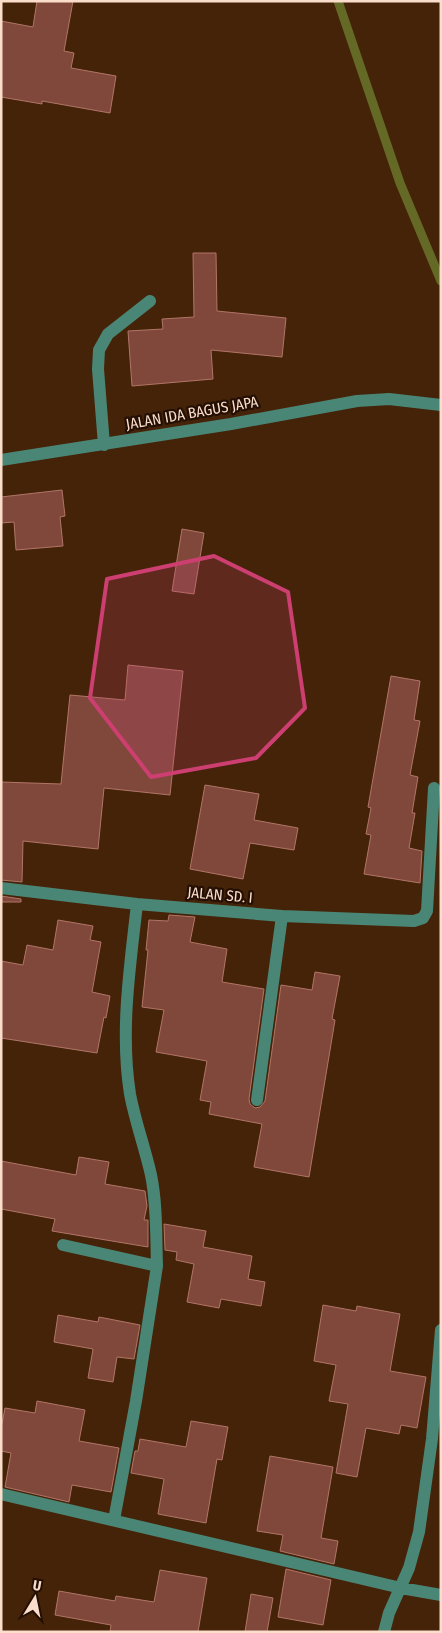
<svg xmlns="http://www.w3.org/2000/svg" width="442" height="1633" viewBox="0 0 442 1633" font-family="'Fira Sans Condensed',sans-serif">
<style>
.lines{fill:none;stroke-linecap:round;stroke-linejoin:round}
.stream{stroke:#646a25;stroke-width:9}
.building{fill:#80483b;stroke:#b17567}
.minor{stroke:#4a8676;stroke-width:12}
.marked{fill:#cd3f71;fill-opacity:0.2;stroke:#cd3f71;stroke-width:4;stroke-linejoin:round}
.labels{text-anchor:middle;stroke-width:4.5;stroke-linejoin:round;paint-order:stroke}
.street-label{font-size:15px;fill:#faddcb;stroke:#230f03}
</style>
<rect width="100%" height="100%" fill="#452308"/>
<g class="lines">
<path class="stream" d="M 338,1 L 400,183 L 441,281"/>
</g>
<path class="building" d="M 37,1 L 73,1 L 64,51 L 74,53 L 71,68 L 116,76 L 110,113 L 42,101 L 42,104 L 1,97 L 1,21 L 33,27 Z
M 193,253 L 216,253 L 217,311 L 286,318 L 282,357 L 211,350 L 213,379 L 132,386 L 128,331 L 163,329 L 162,319 L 194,317 Z
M 62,490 L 65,516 L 60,517 L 63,546 L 16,550 L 14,522 L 1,523 L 1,497 Z
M 182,529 L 204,533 L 194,594 L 172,591 Z
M 128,665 L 183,671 L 170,795 L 104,788 L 98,849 L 23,841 L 22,882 L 1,880 L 1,782 L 61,784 L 70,695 L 125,700 Z
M 391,676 L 420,681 L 414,720 L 420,721 L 410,775 L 418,777 L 412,813 L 415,813 L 409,848 L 422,851 L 420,883 L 364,874 L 371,835 L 366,834 L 371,808 L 368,807 Z
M 205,785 L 259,794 L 254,820 L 298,828 L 294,850 L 250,843 L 243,879 L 190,869 Z
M 1,896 L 21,899 L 21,902 L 1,902 Z
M 169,915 L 195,917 L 190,942 L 227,949 L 222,982 L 264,989 L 249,1099 L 250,1104 L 255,1108 L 260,1107 L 265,1101 L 281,985 L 312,990 L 315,972 L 340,976 L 332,1019 L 335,1020 L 309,1177 L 254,1167 L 262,1124 L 209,1114 L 211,1102 L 200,1100 L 207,1061 L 156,1052 L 164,1010 L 142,1007 L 148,950 L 146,950 L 149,920 L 168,921 Z
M 58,920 L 93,926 L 90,940 L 101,942 L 92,992 L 110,996 L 106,1018 L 104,1017 L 97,1053 L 1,1038 L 1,961 L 23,965 L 27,945 L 53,950 Z
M 79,1157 L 109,1162 L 105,1184 L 145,1191 L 147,1206 L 144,1220 L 148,1220 L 148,1247 L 52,1231 L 55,1219 L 1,1209 L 1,1161 L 76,1175 Z
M 164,1224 L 206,1231 L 203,1247 L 252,1256 L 248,1279 L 265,1282 L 261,1306 L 221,1299 L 219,1308 L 187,1302 L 194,1264 L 176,1260 L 177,1252 L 165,1250 Z
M 323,1305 L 356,1311 L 357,1306 L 400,1314 L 390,1371 L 426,1377 L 417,1428 L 401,1425 L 399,1434 L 366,1428 L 357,1477 L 336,1473 L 348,1404 L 329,1401 L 336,1365 L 314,1361 Z
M 58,1315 L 98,1322 L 99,1317 L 140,1325 L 134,1359 L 117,1357 L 113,1382 L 88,1378 L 93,1349 L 54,1342 Z
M 37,1401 L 85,1410 L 79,1441 L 119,1448 L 111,1492 L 72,1485 L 69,1502 L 5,1487 L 11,1453 L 1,1451 L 1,1429 L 5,1408 L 35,1413 Z
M 191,1421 L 228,1427 L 222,1460 L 217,1459 L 206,1523 L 158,1514 L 164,1479 L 131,1473 L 135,1451 L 138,1451 L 140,1439 L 186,1447 Z
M 270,1456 L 333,1467 L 321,1538 L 338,1541 L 334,1564 L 280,1551 L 283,1535 L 257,1531 Z
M 286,1569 L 331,1580 L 323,1625 L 278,1617 Z
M 160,1570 L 207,1578 L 198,1632 L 110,1632 L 111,1625 L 55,1615 L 59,1591 L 115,1601 L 116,1596 L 154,1602 Z
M 251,1594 L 273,1598 L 267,1632 L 245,1632 Z"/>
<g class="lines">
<path class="minor" d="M 104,445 L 98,369 L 99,350 L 108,334 L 150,301
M 1,460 L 231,424 L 357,401 L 389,399 L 441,405
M 1,888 L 137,904 L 282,916 L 414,921 L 423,918 L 427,911 L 434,788
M 257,1100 L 282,916
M 63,1245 L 157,1266 C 156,1236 157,1204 151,1175 C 145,1148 135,1121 130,1094 C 120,1031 130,967 137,904
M 1,1494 L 401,1588 L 441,1595
M 114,1520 L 136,1401 L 157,1266
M 384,1632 L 389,1613 L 409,1568 L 419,1532 L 432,1439 L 441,1330"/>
</g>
<path class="marked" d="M 214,556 L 288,592 L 305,708 L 256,758 L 151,777 L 90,698 L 107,579 Z"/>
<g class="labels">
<g class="street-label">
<text transform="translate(192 413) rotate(-10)" y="5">JALAN IDA BAGUS JAPA</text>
<text transform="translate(220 895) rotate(5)" y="5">JALAN SD. I</text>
</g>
</g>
<rect width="442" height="1633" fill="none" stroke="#faddcb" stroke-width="5"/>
<g transform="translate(35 1598) rotate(10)" stroke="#230f03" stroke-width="4" paint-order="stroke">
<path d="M0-4L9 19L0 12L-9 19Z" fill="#faddcb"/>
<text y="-8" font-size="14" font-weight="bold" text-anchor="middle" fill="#faddcb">U</text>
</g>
</svg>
